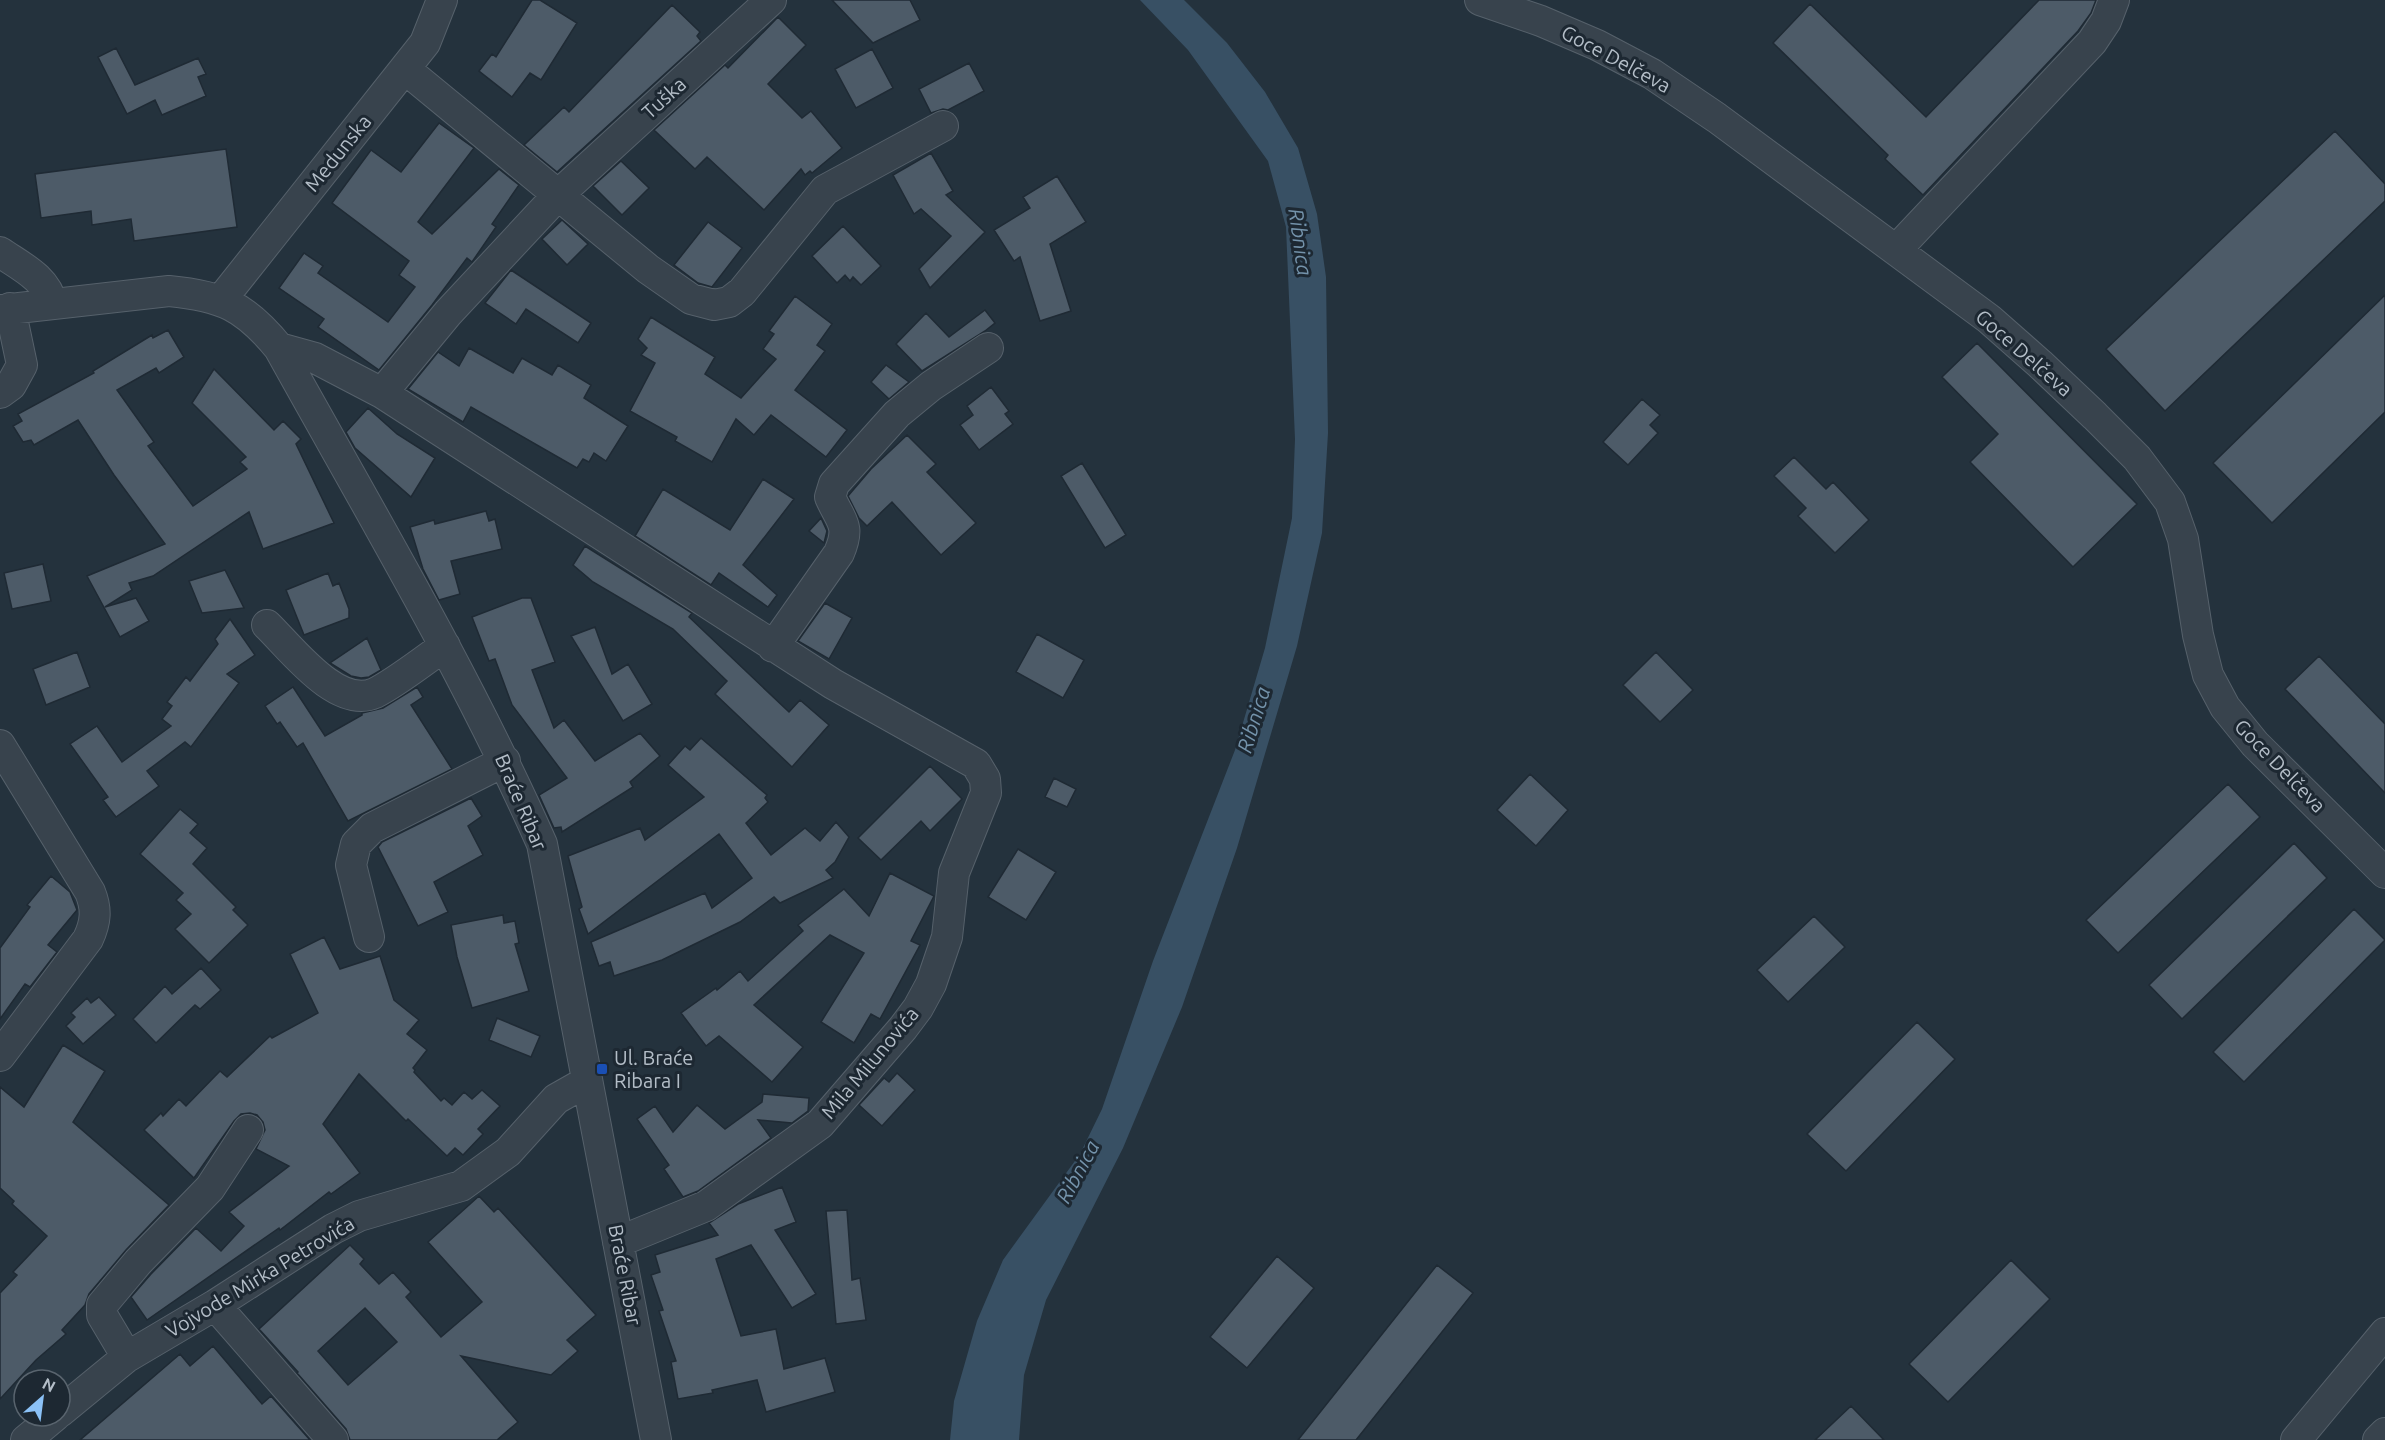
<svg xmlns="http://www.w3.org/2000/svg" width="2385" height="1440" viewBox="0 0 2385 1440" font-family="Ubuntu,sans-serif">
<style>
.water{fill:#385064}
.building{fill:#4d5b68;stroke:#1f2a34;stroke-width:1.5;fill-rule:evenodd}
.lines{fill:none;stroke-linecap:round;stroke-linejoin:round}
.minor-casing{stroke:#56616b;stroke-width:32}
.minor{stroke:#38434d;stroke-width:30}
.transit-dot{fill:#1a4fb4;stroke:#1d2832;stroke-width:2}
.labels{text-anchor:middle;stroke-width:6;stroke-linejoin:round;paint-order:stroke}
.street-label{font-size:20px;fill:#b4bec8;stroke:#1d2832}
.poi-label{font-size:20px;fill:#b4bec8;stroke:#1d2832;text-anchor:start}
.water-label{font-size:21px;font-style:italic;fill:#7493ab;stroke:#1d2832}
</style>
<rect width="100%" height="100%" fill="#24323d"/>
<path class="water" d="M 1140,0 L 1184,0 L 1227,43 L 1265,92 L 1298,148 L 1317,214 L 1326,277 L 1328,433 L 1322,533 L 1297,646 L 1237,848 L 1182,1007 L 1123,1148 L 1046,1300 L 1024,1375 L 1019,1440 L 950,1440 L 954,1401 L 977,1321 L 1003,1260 L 1080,1154 L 1102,1109 L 1153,961 L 1235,750 L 1265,648 L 1292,518 L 1295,439 L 1286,227 L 1268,161 L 1188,50 Z"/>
<path class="building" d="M 532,0 L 540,0 L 577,23 L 541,80 L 530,73 L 512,97 L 479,71 L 492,54 L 496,57 Z
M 832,0 L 910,0 L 920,20 L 873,43 Z
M 2039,0 L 2096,0 L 2091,13 L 2078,31 L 1923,195 L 1885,159 L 1888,155 L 1773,43 L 1810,4 L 1926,117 Z
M 672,5 L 700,32 L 697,36 L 701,41 L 557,172 L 524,145 L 564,107 L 569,112 Z
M 778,17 L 806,45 L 768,84 L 802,118 L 811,111 L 842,148 L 812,173 L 810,171 L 805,175 L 801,169 L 764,210 L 707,157 L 695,169 L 654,130 L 725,65 L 728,68 Z
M 116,48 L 135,85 L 198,58 L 206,74 L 198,77 L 206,96 L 162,115 L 155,100 L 127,114 L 98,57 Z
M 872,49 L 893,88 L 856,108 L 835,69 Z
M 969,63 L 984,91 L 948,110 L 943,109 L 931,113 L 919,89 Z
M 439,123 L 474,148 L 418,222 L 432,234 L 499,169 L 519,185 L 492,224 L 496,227 L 472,262 L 467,258 L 432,305 L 379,370 L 318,327 L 324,319 L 279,288 L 304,253 L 323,266 L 318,273 L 388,322 L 415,287 L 399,275 L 409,261 L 332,203 L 371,150 L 401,172 Z
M 2335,131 L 2385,184 L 2385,201 L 2165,411 L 2106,349 Z
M 226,149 L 237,227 L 134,241 L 131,219 L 92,225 L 91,211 L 41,218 L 35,174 Z
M 931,153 L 953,191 L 946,195 L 985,232 L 930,288 L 919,269 L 951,236 L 921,209 L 914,214 L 893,175 Z
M 621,161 L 649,188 L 622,215 L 593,186 Z
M 1057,176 L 1086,222 L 1050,244 L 1071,311 L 1040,321 L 1020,257 L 1014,261 L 994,230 L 1030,208 L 1023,197 Z
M 562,220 L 588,244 L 567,265 L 542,239 Z
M 708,222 L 742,248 L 712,287 L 698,283 L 674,265 Z
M 843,226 L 881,266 L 861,285 L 853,277 L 850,281 L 845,275 L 837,283 L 812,256 Z
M 511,270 L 591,323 L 578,343 L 526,309 L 516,324 L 485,303 Z
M 2385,295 L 2385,412 L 2272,523 L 2213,463 Z
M 795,296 L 832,324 L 817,345 L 825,351 L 795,390 L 847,430 L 826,457 L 771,415 L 754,435 L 736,419 L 712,462 L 675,441 L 677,437 L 630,411 L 655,363 L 641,355 L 647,348 L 638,339 L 651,317 L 715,357 L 705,374 L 741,398 L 776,359 L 763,349 L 774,334 L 769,331 Z
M 985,310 L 995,323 L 985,331 L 922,371 L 896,344 L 926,313 L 949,337 Z
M 168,330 L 184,357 L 159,373 L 156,368 L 117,390 L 154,442 L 148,446 L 193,506 L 247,469 L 240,462 L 246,457 L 192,403 L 214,369 L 274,430 L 283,421 L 301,439 L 296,444 L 334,523 L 263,549 L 249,512 L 153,576 L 129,583 L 132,590 L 105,607 L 136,598 L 149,621 L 120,637 L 87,576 L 165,544 L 114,475 L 78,420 L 34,445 L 31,440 L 23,442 L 13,426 L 22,421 L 18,414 L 94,373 L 93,371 L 152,335 L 153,338 Z
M 1977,343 L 2137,504 L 2073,567 L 1970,462 L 1998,434 L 1942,377 Z
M 469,348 L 513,373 L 522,358 L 552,375 L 558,365 L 591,385 L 584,398 L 628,426 L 606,461 L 594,453 L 589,462 L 583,459 L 577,468 L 471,407 L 463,422 L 408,389 L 438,352 L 459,366 Z
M 886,365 L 909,382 L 889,399 L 871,382 Z
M 991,387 L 1009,411 L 1005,414 L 1013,424 L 979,450 L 960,425 L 973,415 L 967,406 Z
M 1642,399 L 1660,415 L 1650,425 L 1658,433 L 1628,465 L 1603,442 Z
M 368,408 L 397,434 L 435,458 L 411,497 L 355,448 L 346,432 Z
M 907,435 L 936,464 L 927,472 L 976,523 L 941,555 L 892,502 L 867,526 L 859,518 L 848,496 L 871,469 Z
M 1794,457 L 1826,489 L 1833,482 L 1869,520 L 1835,553 L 1798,516 L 1806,508 L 1774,476 Z
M 1082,463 L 1126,535 L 1105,548 L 1061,476 Z
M 763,479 L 794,499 L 743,565 L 777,595 L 768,607 L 719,573 L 711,585 L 635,536 L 663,489 L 730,530 Z
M 486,511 L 489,521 L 495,519 L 502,549 L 451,561 L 460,594 L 439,600 L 423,569 L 410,527 L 434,520 L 435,524 Z
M 821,518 L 827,531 L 824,543 L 809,531 Z
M 585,546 L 692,613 L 689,617 L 789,712 L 800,700 L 829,725 L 792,767 L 715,694 L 727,681 L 673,629 L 593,582 L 573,565 Z
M 43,564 L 51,601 L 12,609 L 4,573 Z
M 225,570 L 244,608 L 202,613 L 189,581 Z
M 328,573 L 333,586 L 339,583 L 349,609 L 349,618 L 304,635 L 286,590 Z
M 522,598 L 531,598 L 555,662 L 532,670 L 554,728 L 564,720 L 595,761 L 640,733 L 660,756 L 630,782 L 633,787 L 562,832 L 561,827 L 554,828 L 539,795 L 567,778 L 512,705 L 495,659 L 489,661 L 472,617 Z
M 825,603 L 852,618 L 829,659 L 798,641 Z
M 230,619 L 255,655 L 227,674 L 239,683 L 191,747 L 185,742 L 147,771 L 159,786 L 116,817 L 103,800 L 108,797 L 70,744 L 97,726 L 122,762 L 171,726 L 162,719 L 172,706 L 167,702 L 186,677 L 190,681 L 218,644 L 215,639 Z
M 595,627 L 612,674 L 628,664 L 652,704 L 623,721 L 571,636 Z
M 1037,634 L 1084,660 L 1063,698 L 1016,672 Z
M 367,638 L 381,670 L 369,677 L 361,678 L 351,676 L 330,663 Z
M 77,652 L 90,687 L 46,705 L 33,669 Z
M 1656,652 L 1693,690 L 1660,722 L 1623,685 Z
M 2319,656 L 2385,724 L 2385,793 L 2285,689 Z
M 293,687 L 325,736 L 362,715 L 362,713 L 383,708 L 417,687 L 423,697 L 411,705 L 452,769 L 348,821 L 303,743 L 297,747 L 280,722 L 277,724 L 265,706 Z
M 701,738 L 767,795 L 765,798 L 768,802 L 746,823 L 771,855 L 805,828 L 820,841 L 836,822 L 849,837 L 835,862 L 826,870 L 833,878 L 780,903 L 774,897 L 740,922 L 662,960 L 614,976 L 610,962 L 599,966 L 591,942 L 705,893 L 712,908 L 752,878 L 719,834 L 588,934 L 579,909 L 582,907 L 568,856 L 640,828 L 645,840 L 704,797 L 668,765 L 685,746 L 690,750 Z
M 930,766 L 962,799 L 930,831 L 921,821 L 881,860 L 858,838 Z
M 1530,774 L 1568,810 L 1536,846 L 1497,810 Z
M 1054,778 L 1076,789 L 1067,807 L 1045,797 Z
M 2228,784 L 2260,817 L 2118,953 L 2086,920 Z
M 471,798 L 482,816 L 468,826 L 483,855 L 434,882 L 448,912 L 418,926 L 378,847 L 382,842 Z
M 180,809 L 198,824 L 190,833 L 207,848 L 193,864 L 236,907 L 233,910 L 248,925 L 209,963 L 175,929 L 191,914 L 176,900 L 183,893 L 140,854 Z
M 2294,843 L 2327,878 L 2182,1019 L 2149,985 Z
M 1018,849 L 1056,872 L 1026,920 L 988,897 Z
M 890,873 L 934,896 L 911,941 L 920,945 L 880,1019 L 871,1014 L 854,1043 L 821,1022 L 864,953 L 830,935 L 754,1005 L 803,1047 L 772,1082 L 719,1036 L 706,1046 L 681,1013 L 716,988 L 717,990 L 740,971 L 748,981 L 803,931 L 798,925 L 844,889 L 869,916 Z
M 51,876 L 70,892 L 77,910 L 48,945 L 57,952 L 30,987 L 25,984 L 0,1019 L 0,948 L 30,907 L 27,905 Z
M 2354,909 L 2385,940 L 2244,1082 L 2213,1052 Z
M 503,915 L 504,923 L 515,921 L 519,943 L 515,944 L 529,991 L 472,1008 L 457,957 L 451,925 Z
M 1814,916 L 1845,947 L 1788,1002 L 1757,970 Z
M 324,937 L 340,969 L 380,956 L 394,1000 L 419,1020 L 407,1034 L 427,1050 L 413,1068 L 415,1070 L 414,1072 L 441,1101 L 444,1098 L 452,1105 L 464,1092 L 472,1099 L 482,1090 L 500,1106 L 478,1129 L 483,1134 L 463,1155 L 455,1148 L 447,1156 L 408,1119 L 406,1121 L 359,1074 L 323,1124 L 360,1173 L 331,1194 L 329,1192 L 280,1230 L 279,1228 L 147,1320 L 131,1297 L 151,1274 L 196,1228 L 221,1251 L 244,1226 L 229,1212 L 289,1166 L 256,1149 L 265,1130 L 263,1122 L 257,1115 L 250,1113 L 241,1114 L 234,1121 L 194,1178 L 144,1130 L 161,1113 L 163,1116 L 179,1099 L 186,1106 L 220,1071 L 227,1077 L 270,1036 L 272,1038 L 318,1013 L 290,954 Z
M 201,968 L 221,990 L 200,1009 L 195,1005 L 156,1043 L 133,1019 L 165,986 L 172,994 Z
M 99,997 L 116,1015 L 83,1044 L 66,1026 L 75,1017 L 71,1013 L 87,998 L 91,1003 Z
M 497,1018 L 540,1036 L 531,1057 L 489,1040 Z
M 1917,1022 L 1955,1059 L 1846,1171 L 1807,1134 Z
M 63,1045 L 105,1071 L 73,1122 L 169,1205 L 126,1250 L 89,1294 L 85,1305 L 62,1330 L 66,1334 L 36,1360 L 0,1399 L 0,1293 L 17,1275 L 13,1272 L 47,1236 L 12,1204 L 14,1201 L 0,1188 L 0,1087 L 24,1107 Z
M 897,1073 L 915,1090 L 882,1126 L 859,1105 L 884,1078 L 889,1082 Z
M 763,1094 L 809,1098 L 808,1111 L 792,1123 L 758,1120 L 771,1138 L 698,1191 L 683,1197 L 664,1169 L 669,1165 L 637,1119 L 655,1106 L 673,1132 L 697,1105 L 725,1129 L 762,1102 Z
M 782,1187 L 796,1222 L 775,1230 L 816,1294 L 792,1308 L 751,1245 L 716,1259 L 741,1336 L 776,1329 L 784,1369 L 825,1358 L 835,1392 L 766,1412 L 757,1380 L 712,1390 L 713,1393 L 678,1399 L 671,1362 L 676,1361 L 659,1311 L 663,1310 L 651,1275 L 660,1272 L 655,1255 L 718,1235 L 709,1223 L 738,1204 Z
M 479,1196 L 494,1212 L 498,1208 L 596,1315 L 567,1340 L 578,1351 L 551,1375 L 461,1356 L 518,1422 L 497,1440 L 350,1440 L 346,1429 L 297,1373 L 298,1372 L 259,1329 L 350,1245 L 364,1259 L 360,1264 L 379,1284 L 393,1272 L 411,1292 L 406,1297 L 441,1337 L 482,1302 L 428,1242 ZM 365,1308 L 397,1342 L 348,1385 L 318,1351 Z
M 847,1210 L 852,1280 L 860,1278 L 866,1320 L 836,1324 L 826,1211 Z
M 1277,1256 L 1314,1288 L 1247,1368 L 1210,1337 Z
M 2011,1260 L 2050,1299 L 1948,1402 L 1909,1364 Z
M 1437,1265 L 1473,1293 L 1356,1440 L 1298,1440 Z
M 213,1346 L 262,1404 L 271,1396 L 310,1440 L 80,1440 L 180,1354 L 190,1366 Z
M 1851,1406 L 1884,1440 L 1815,1440 Z"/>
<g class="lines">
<g class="minor-casing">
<path id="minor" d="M 1480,0 L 1541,21 L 1597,45 L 1652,74 L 1717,118 L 1989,319 L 2040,364 L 2095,416 L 2137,458 L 2170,502 L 2183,539 L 2198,635 L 2208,675 L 2225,707 L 2255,744 L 2385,873
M 405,69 L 648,269 L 691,299 L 714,305 L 729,302 L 742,292 L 825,190 L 943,126
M 1896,250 L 2092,42 L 2106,21 L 2114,0
M 0,252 C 20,266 47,278 52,304
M 221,300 L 425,43 L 442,0
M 0,310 L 169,291 C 222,296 245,306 279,348 C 370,512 466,673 542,844 L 656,1440
M 279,348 L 315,358 L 382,393 L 833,684 L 976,764 L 985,779 L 986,793 L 954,873 L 947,937 L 931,984 L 918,1008 L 903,1028 L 820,1124 L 706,1206 L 618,1242
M 0,393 L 11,385 L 22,365 L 10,308
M 382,393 L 448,313 L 557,196 L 771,0
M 267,625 C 291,648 337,710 375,693 C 397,682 424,660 445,646
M 773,647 L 839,553 C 851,525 841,522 830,497 L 834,484 L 897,414 L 931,386 L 988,348
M 0,745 L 90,892 C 97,909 96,922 88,939 L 0,1056
M 369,937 L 351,865 L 356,844 L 372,828 L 505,761
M 215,1305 L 333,1440
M 127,1357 L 102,1315 L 102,1305 L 138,1262 L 210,1188 L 248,1130
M 60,1412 L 127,1357 L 215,1305 L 333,1229 L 359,1216 L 461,1186 L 508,1152 L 556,1099 L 586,1082
M 26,1440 L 55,1416
M 2296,1440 L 2385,1333
M 2378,1440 L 2385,1433"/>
</g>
<use href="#minor" class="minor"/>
</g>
<rect class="transit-dot" x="596" y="1063" width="12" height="12" rx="3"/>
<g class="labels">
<g class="street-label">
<text transform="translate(1616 59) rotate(28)" y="7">Goce Delčeva</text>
<text transform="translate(664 98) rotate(-42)" y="7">Tuška</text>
<text transform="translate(338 153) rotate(-51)" y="7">Medunska</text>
<text transform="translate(2024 353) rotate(41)" y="7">Goce Delčeva</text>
<text transform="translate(2280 766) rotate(46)" y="7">Goce Delčeva</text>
<text transform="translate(521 802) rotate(67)" y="7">Braće Ribar</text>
<text transform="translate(870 1063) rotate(-50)" y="7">Mila Milunovića</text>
<text transform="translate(625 1275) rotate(79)" y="7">Braće Ribar</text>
<text transform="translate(260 1277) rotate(-31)" y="7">Vojvode Mirka Petrovića</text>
</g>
<g class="poi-label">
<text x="614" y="1065">Ul. Braće<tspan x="614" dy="23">Ribara I</tspan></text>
</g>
<g class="water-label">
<text transform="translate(1300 242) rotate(82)" y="7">Ribnica</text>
<text transform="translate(1254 720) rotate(-73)" y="7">Ribnica</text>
<text transform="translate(1078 1172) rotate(-62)" y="7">Ribnica</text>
</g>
</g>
<g transform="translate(42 1398) rotate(28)"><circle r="28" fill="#1d2832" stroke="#59646e" stroke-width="1.5"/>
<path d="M0-4.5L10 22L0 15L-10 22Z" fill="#8bc1f6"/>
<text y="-9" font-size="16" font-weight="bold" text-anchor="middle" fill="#b4bec8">N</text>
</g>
</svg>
